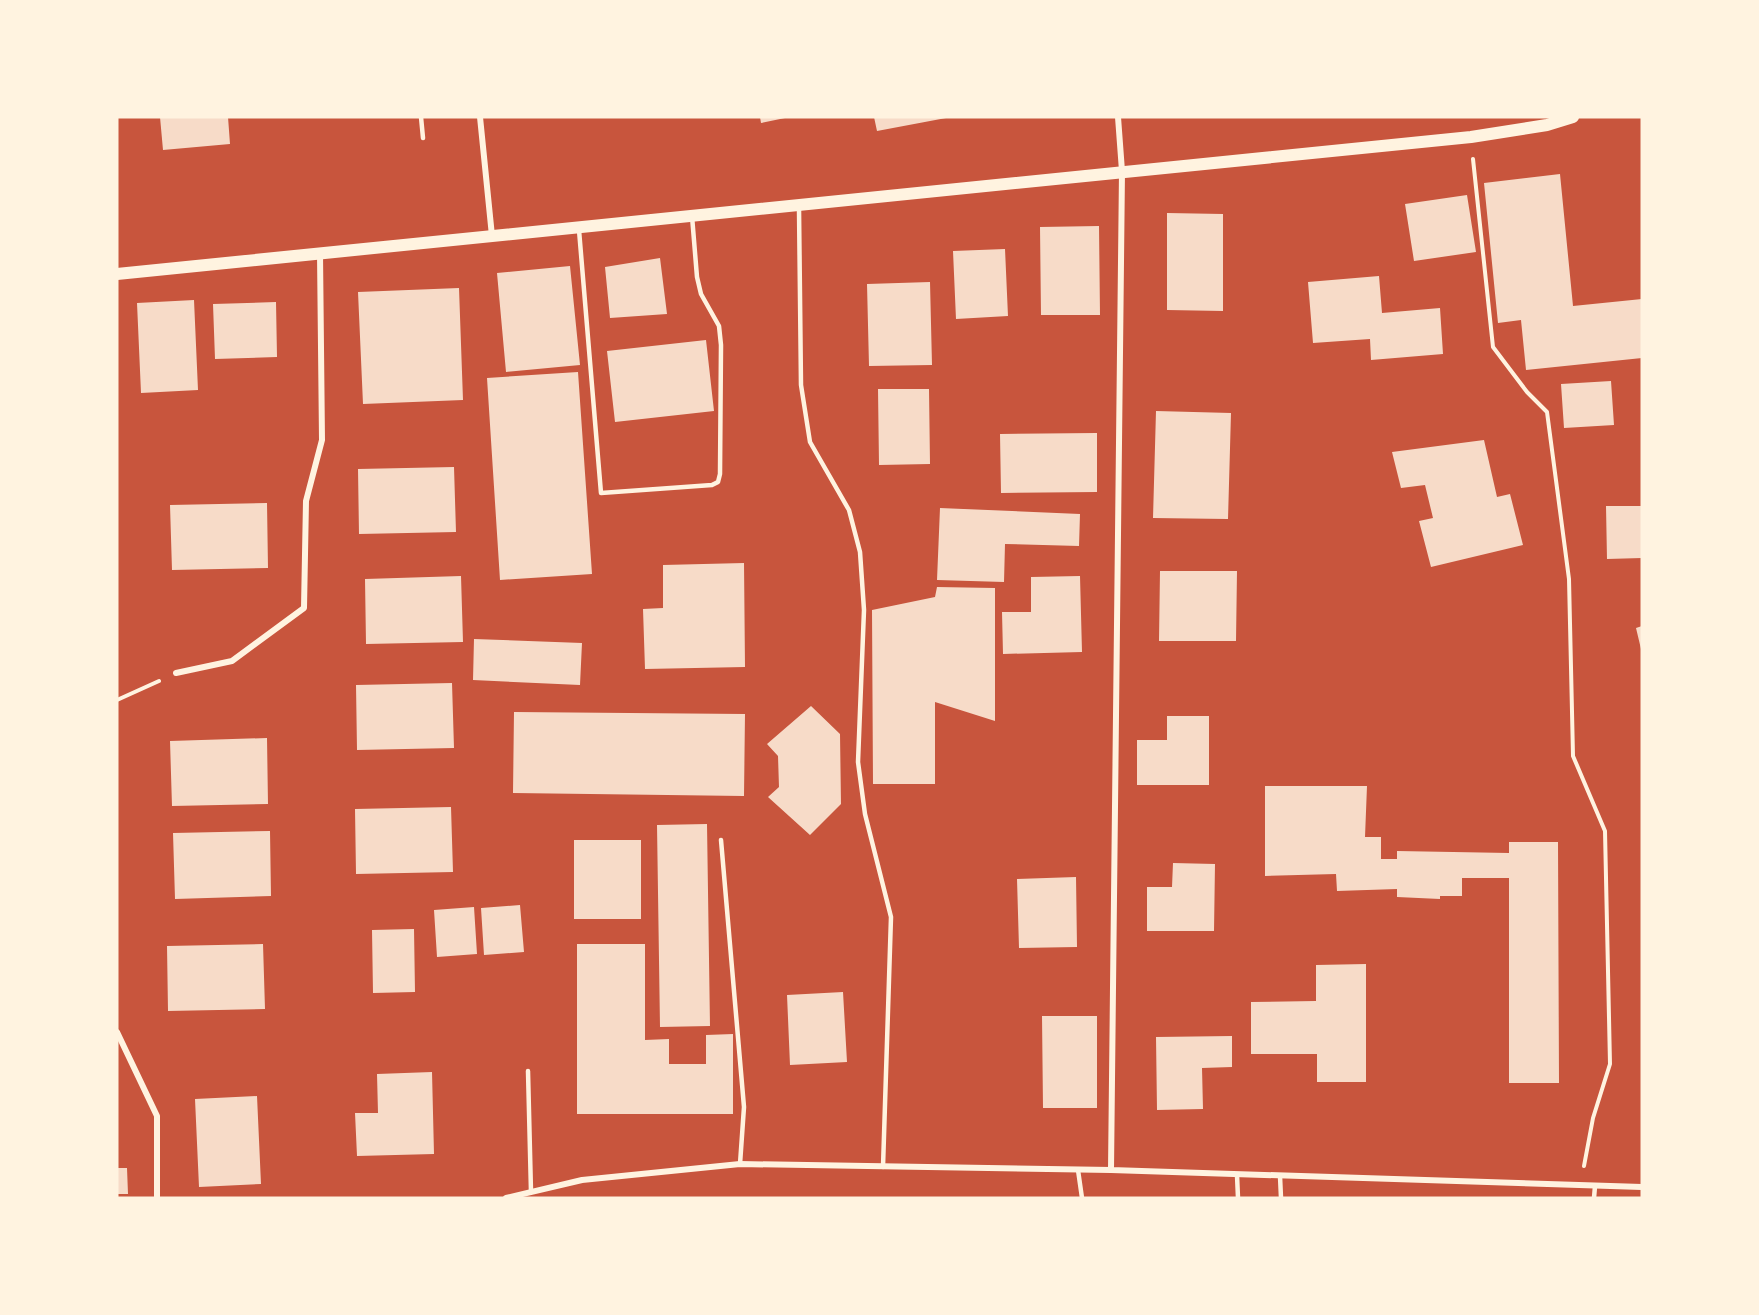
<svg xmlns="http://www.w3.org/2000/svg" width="1759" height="1315" viewBox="0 0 1759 1315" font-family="'Varela Round',sans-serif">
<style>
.building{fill:#f7dbc8}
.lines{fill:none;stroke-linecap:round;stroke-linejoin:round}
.path{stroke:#fff3e0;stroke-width:4}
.service{stroke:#fff3e0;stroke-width:4.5}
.minor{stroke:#fff3e0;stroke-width:6}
.secondary{stroke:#fff3e0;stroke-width:12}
</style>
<rect width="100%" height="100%" fill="#c8553d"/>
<path class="building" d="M 160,117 L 228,117 L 230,144 L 163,150 Z
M 760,117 L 785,117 L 785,118 L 761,123 Z
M 874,117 L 946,117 L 946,118 L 877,131 Z
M 1560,174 L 1573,306 L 1642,299 L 1642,358 L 1526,370 L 1521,320 L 1498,323 L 1484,183 Z
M 1467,195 L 1476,252 L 1414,261 L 1405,204 Z
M 1167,213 L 1223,214 L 1223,311 L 1167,310 Z
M 1099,226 L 1100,315 L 1041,315 L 1040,227 Z
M 1005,249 L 1008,316 L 956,319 L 953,251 Z
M 660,258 L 667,314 L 610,318 L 605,267 Z
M 570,266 L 580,365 L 506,372 L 497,273 Z
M 1379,276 L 1382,313 L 1440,308 L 1443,354 L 1371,360 L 1370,339 L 1313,343 L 1308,282 Z
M 930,282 L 932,365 L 869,366 L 867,284 Z
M 459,288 L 463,400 L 363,404 L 358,292 Z
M 194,300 L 198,390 L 141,393 L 137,303 Z
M 276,302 L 277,357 L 215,359 L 213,304 Z
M 706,340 L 714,411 L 615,422 L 607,351 Z
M 578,372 L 592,574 L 500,580 L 487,378 Z
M 1611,381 L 1614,425 L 1564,428 L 1561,384 Z
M 878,389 L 929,389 L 930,464 L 879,465 Z
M 1156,411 L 1231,413 L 1228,519 L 1153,518 Z
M 1097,433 L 1097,492 L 1001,493 L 1000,434 Z
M 1484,440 L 1497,497 L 1510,494 L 1523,545 L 1431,567 L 1419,521 L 1433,518 L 1425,485 L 1401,488 L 1392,452 Z
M 454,467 L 456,532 L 359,534 L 358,469 Z
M 267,503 L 268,568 L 172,570 L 170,505 Z
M 1606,506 L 1642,506 L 1642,558 L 1607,559 Z
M 940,508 L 1080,514 L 1079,546 L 1005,544 L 1004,582 L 937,580 Z
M 744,563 L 745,667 L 645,669 L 643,609 L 663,608 L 663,565 Z
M 1160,571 L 1237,571 L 1236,641 L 1159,641 Z
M 461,576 L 463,642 L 366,644 L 365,579 Z
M 1080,576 L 1082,652 L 1003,654 L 1002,612 L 1031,612 L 1031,577 Z
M 937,587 L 995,588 L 995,721 L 935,702 L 935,784 L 873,784 L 872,610 L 935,597 Z
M 1642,626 L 1642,649 L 1641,649 L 1636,628 Z
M 474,639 L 582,643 L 580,685 L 473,680 Z
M 452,683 L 454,748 L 357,750 L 356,685 Z
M 811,706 L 840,734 L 841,804 L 810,835 L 768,797 L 779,787 L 778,756 L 767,744 Z
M 514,712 L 745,714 L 744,796 L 513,793 Z
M 1167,716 L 1209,716 L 1209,785 L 1137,785 L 1137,740 L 1167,740 Z
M 267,738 L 268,804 L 172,806 L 170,741 Z
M 1265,786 L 1367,786 L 1365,837 L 1381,837 L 1381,859 L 1397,859 L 1397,851 L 1509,853 L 1509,842 L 1558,842 L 1559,1083 L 1509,1083 L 1509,878 L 1462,878 L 1462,896 L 1440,896 L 1440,899 L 1397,897 L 1397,889 L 1337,891 L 1336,874 L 1265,876 Z
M 451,807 L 453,872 L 356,874 L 355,809 Z
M 707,824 L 710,1026 L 660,1027 L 657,825 Z
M 270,831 L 271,896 L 175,899 L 173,833 Z
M 574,840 L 641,840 L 641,919 L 574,919 Z
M 1173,863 L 1215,864 L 1214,931 L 1147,931 L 1147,887 L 1172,887 Z
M 1076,877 L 1077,947 L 1019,948 L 1017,879 Z
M 520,905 L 524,952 L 484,955 L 481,908 Z
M 474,907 L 477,954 L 437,957 L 434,910 Z
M 414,929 L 415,992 L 373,993 L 372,930 Z
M 263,944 L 265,1009 L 168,1011 L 167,946 Z
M 577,944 L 645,944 L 645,1040 L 669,1039 L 669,1064 L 706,1064 L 706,1035 L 733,1034 L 733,1114 L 577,1114 Z
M 1366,964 L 1366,1082 L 1317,1082 L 1317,1054 L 1251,1054 L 1251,1002 L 1316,1001 L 1316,965 Z
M 843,992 L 847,1062 L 790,1065 L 787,995 Z
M 1042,1016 L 1097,1016 L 1097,1108 L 1043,1108 Z
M 1232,1036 L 1232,1067 L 1202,1068 L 1203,1109 L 1157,1110 L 1156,1037 Z
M 432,1072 L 434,1154 L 357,1156 L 355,1113 L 378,1113 L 377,1074 Z
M 257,1096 L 261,1184 L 199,1187 L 195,1099 Z
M 117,1168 L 127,1168 L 128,1194 L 117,1194 Z"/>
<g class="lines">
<path class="path" d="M 1473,159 L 1493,347 L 1527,392 L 1547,412 L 1569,579 L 1573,756 L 1605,831 L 1610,1064 L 1593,1118 L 1584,1166
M 117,700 L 159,681"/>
<path class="service" d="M 421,117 L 423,138
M 799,208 L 801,385 L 810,442 L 849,510 L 860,552 L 864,610 L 858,762 L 865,814 L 891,917 L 883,1167
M 579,230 L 601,493 L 712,485 L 718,482 L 720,474 L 721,345 L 719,326 L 701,294 L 697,277 L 692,216
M 721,840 L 744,1107 L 740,1164
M 528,1071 L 531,1192
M 1078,1170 L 1082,1198
M 1237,1175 L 1238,1198
M 1280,1176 L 1281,1198
M 1594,1198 L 1595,1186"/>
<path class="minor" d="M 480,117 L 492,236
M 176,673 L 232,661 L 304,608 L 306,501 L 322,440 L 320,254
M 117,1032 L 157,1116 L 157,1198
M 1111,1170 L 1122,171 L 1118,117
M 506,1198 L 582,1180 L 740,1164 L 1111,1170 L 1642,1187"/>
<path class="secondary" d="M 117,274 L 1471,137 L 1547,125 L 1573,117"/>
</g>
<rect width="1759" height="1315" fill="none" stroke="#fff3e0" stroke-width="237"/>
</svg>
